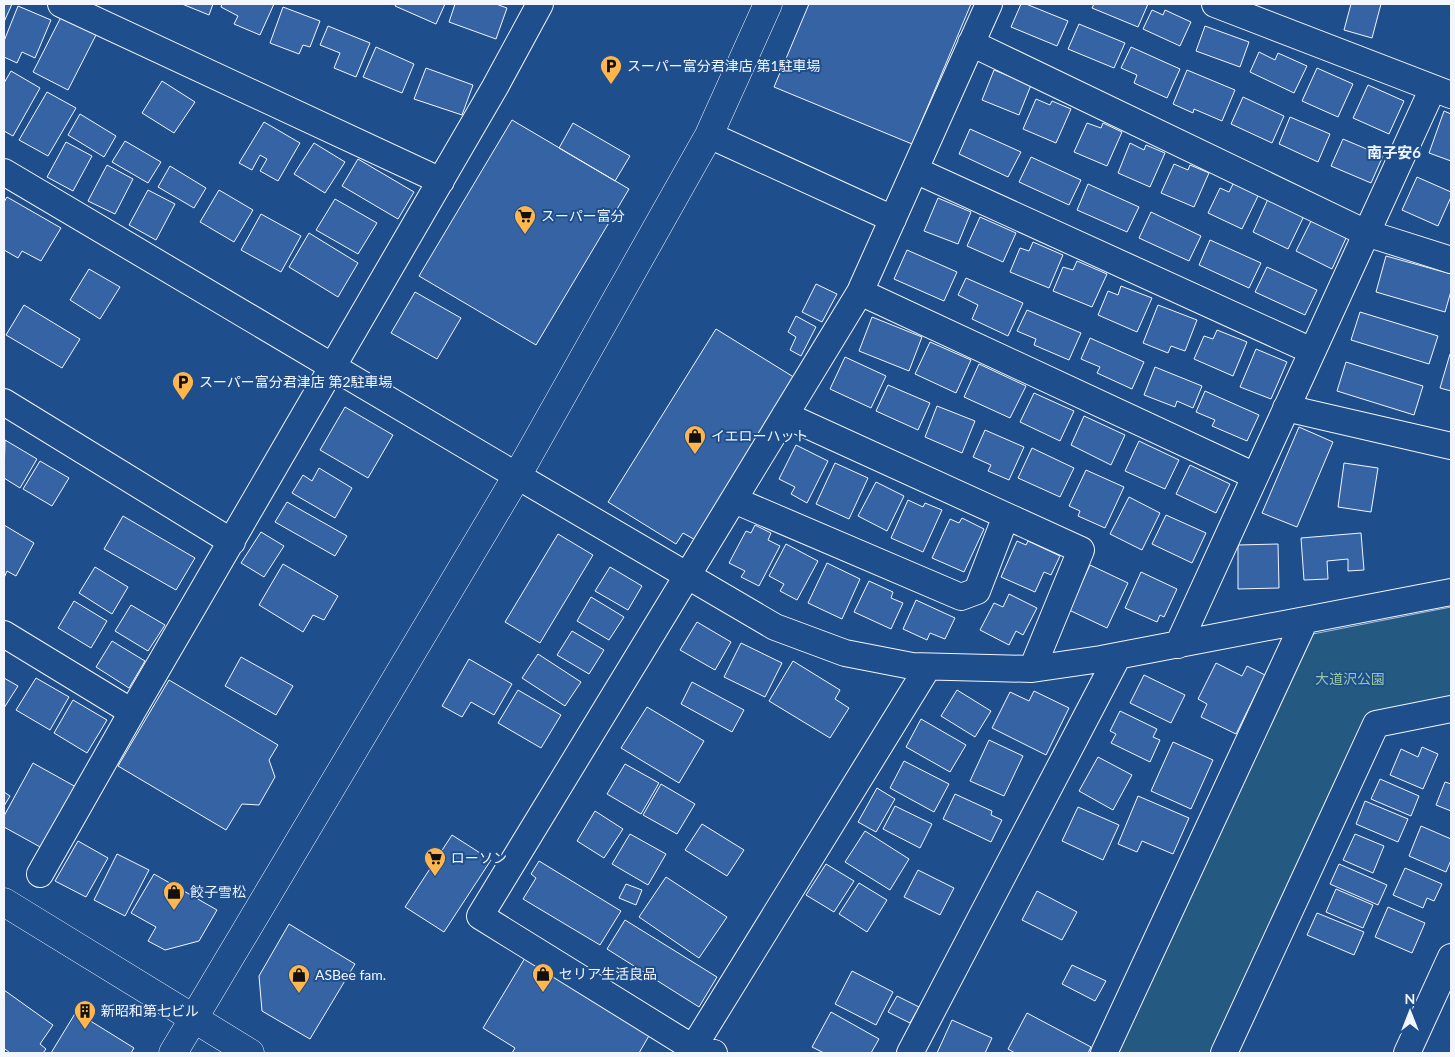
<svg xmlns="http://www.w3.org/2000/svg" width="1455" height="1057" viewBox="0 0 1455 1057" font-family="Lato,'Noto Sans JP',sans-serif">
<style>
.green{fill:#245a82;stroke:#a8bbd7}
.building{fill:#3563a3;stroke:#f2f6ff}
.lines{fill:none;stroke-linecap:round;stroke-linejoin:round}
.minor-casing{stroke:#f2f6ff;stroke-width:28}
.tertiary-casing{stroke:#f2f6ff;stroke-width:29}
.minor{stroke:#1f4e8c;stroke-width:26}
.tertiary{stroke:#1f4e8c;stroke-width:28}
.labels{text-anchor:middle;stroke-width:4;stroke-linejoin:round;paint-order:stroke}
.poi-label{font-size:14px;fill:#f2f6ff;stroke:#1f4e8c;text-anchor:start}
.park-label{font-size:14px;fill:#97c8a6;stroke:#1f4e8c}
.neighbourhood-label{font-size:15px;font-weight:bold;fill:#f2f6ff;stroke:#1f4e8c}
</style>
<rect width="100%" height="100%" fill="#1f4e8c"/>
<path class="green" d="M 1451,607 L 1451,708 L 1376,724 L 1220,1053 L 1111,1053 L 1313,634 Z"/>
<path class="building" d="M 4,4 L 12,4 L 4,22 Z
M 182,4 L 213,4 L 209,15 Z
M 222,4 L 274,4 L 260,35 L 234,24 L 238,16 L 221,7 Z
M 396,4 L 445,4 L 436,24 L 395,6 Z
M 455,4 L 496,4 L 507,8 L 496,39 L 449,22 Z
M 809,4 L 971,4 L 912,144 L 774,87 Z
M 1021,4 L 1026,4 L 1068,21 L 1057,46 L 1011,27 Z
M 1094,4 L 1148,4 L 1138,27 L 1092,8 Z
M 1351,4 L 1381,4 L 1372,38 L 1344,30 Z
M 18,6 L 51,20 L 35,58 L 22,52 L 17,63 L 4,57 L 4,41 Z
M 283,7 L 320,21 L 310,47 L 303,45 L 299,54 L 270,43 Z
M 1152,10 L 1163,15 L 1165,10 L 1191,22 L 1180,46 L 1143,29 Z
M 61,17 L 96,35 L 68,90 L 33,72 Z
M 1079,24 L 1125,43 L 1114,68 L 1068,49 Z
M 328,26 L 370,43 L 356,77 L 334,68 L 340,53 L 320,45 Z
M 1205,26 L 1249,42 L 1240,67 L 1196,51 Z
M 376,47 L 414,64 L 402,93 L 363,77 Z
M 1131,47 L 1180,69 L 1167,98 L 1134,83 L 1137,75 L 1121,68 Z
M 1259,52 L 1275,60 L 1278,53 L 1307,66 L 1294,93 L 1250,72 Z
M 426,68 L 473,85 L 462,115 L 414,99 Z
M 1317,68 L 1353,84 L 1338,117 L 1302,101 Z
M 994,70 L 1031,85 L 1019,115 L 982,100 Z
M 1187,70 L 1235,90 L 1222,121 L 1194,109 L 1193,113 L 1173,104 Z
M 11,71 L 40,88 L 13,136 L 4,131 L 4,83 Z
M 162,81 L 195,102 L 174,133 L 142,113 Z
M 1368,85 L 1404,101 L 1389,134 L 1353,118 Z
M 47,92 L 76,108 L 48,156 L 19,140 Z
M 1243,97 L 1284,116 L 1272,143 L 1231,124 Z
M 1036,99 L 1050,105 L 1052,101 L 1071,109 L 1056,143 L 1023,129 Z
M 1444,111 L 1451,114 L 1451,161 L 1429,153 Z
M 80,114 L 116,136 L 104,157 L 68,135 Z
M 1290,117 L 1330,134 L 1318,162 L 1279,144 Z
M 512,120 L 629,189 L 536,345 L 419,276 Z
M 264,122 L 300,143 L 278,181 L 260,171 L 267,159 L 260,155 L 252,170 L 239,163 Z
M 573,123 L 630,156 L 615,181 L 559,148 Z
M 1087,123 L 1101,128 L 1103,123 L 1122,132 L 1107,166 L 1074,152 Z
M 970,129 L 1021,152 L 1008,177 L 959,154 Z
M 1343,139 L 1383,156 L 1371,183 L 1331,166 Z
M 125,141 L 161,162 L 148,183 L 112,162 Z
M 66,142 L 92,156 L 73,191 L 47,177 Z
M 314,143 L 345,162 L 325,193 L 294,174 Z
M 1130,143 L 1144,150 L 1146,145 L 1165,153 L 1150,187 L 1118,173 Z
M 1031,157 L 1081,180 L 1069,205 L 1019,182 Z
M 358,159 L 414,192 L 398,219 L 342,186 Z
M 1174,164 L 1188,170 L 1190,165 L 1209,173 L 1194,207 L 1161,193 Z
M 107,165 L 133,179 L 115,214 L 88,201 Z
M 170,166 L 206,188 L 194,208 L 158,187 Z
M 1417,177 L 1451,192 L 1451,197 L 1438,226 L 1402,210 Z
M 1234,182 L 1259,194 L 1242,229 L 1208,213 L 1220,188 L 1229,192 Z
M 1088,184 L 1139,207 L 1127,232 L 1077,210 Z
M 148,190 L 175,204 L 156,240 L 129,225 Z
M 219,190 L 253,210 L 234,242 L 200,222 Z
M 7,197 L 61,228 L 41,261 L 22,251 L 18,258 L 4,250 L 4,202 Z
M 938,198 L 971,212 L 958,244 L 924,231 Z
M 335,199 L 377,223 L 358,254 L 316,230 Z
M 1268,199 L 1304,216 L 1288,249 L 1253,232 Z
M 1151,212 L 1201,236 L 1189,261 L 1139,238 Z
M 261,214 L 301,236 L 281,272 L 241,250 Z
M 980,217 L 1016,233 L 1003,262 L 967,246 Z
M 1312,219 L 1347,236 L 1332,269 L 1296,251 Z
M 309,233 L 358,263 L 338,297 L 289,267 Z
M 1210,240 L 1261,263 L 1249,288 L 1199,265 Z
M 1033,242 L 1063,255 L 1049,288 L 1010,272 L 1020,248 L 1029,251 Z
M 907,250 L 957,272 L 944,301 L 894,279 Z
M 1386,256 L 1451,274 L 1451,291 L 1445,312 L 1376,292 Z
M 1077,261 L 1107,274 L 1092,307 L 1053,291 L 1063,267 L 1073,270 Z
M 1267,267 L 1317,290 L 1305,315 L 1255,292 Z
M 89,269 L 120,287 L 100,319 L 70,300 Z
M 966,278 L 1023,303 L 1008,336 L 972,319 L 978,305 L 958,295 Z
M 816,284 L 837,294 L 822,322 L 802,312 Z
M 1121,286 L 1152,298 L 1137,332 L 1098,315 L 1108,291 L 1118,295 Z
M 415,292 L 461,318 L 437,359 L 391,333 Z
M 24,305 L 80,339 L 62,368 L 6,335 Z
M 1158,305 L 1197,320 L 1185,351 L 1171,346 L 1168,353 L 1143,343 Z
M 1027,310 L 1081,333 L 1069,360 L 1034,345 L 1036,339 L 1017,331 Z
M 1360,312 L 1438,336 L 1429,364 L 1351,340 Z
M 796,316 L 816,327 L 801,356 L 790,350 L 796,337 L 788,332 Z
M 872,317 L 922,337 L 909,371 L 859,351 Z
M 716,329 L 800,381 L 699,542 L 683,533 L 676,544 L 608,502 Z
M 1217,330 L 1247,342 L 1233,376 L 1194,359 L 1204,336 L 1213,339 Z
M 1090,338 L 1144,362 L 1132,389 L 1097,373 L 1100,367 L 1081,359 Z
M 930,342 L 971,360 L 956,393 L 915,374 Z
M 1256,349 L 1287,362 L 1271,399 L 1240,387 Z
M 1450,354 L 1451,354 L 1451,391 L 1440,388 Z
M 845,357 L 886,376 L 871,408 L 830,389 Z
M 1346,362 L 1423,386 L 1414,415 L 1337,391 Z
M 979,364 L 1026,386 L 1010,418 L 964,397 Z
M 1155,367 L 1202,386 L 1193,408 L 1177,401 L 1175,407 L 1144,395 Z
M 888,385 L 930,403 L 918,430 L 876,411 Z
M 1205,391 L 1259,415 L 1247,441 L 1212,426 L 1215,420 L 1196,412 Z
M 1034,393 L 1074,411 L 1060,441 L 1020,422 Z
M 937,406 L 975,421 L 962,453 L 925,437 Z
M 345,407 L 393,435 L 368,478 L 320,450 Z
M 1084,416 L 1125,435 L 1111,465 L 1071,445 Z
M 1299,427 L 1333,442 L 1297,527 L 1262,513 Z
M 985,430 L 1024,447 L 1009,480 L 988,471 L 991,465 L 973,457 Z
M 5,440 L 37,459 L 20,488 L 4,478 Z
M 1139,441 L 1179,460 L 1165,489 L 1125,471 Z
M 796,445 L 828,461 L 807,503 L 791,494 L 795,487 L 779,479 Z
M 1032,448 L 1074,468 L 1060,497 L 1018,478 Z
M 40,461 L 69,478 L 52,506 L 23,489 Z
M 835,463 L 868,478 L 849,519 L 816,504 Z
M 1344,463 L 1378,468 L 1371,512 L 1338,507 Z
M 1190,465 L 1230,484 L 1216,513 L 1176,494 Z
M 319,468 L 352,488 L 335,518 L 292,493 L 303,475 L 312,481 Z
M 1086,470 L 1124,487 L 1105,528 L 1078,516 L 1080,511 L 1069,506 Z
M 876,482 L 904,496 L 887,531 L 858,516 Z
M 1129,497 L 1160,513 L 1142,550 L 1110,534 Z
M 908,500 L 923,507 L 925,503 L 942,510 L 923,552 L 891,538 Z
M 287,502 L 347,536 L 335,556 L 275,522 Z
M 1166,515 L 1206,533 L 1192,563 L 1152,544 Z
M 123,516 L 195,558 L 176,590 L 104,549 Z
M 962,518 L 984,529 L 964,572 L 932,558 L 950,519 L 959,523 Z
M 4,525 L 34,543 L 16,576 L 7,571 L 4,578 Z
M 755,525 L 771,533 L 768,540 L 780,546 L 759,586 L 741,577 L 745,571 L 729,563 L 746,531 L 751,533 Z
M 261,532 L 284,546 L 264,577 L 241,563 Z
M 1361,533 L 1364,570 L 1348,571 L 1348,559 L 1327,561 L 1328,579 L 1304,580 L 1301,538 Z
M 558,534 L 593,555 L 540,643 L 505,622 Z
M 1017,541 L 1026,545 L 1028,541 L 1060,556 L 1051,575 L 1044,572 L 1035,592 L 1001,577 Z
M 786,544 L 818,561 L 797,600 L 780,591 L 784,584 L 769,576 Z
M 1278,544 L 1279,588 L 1238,589 L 1238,545 Z
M 827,563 L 860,579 L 842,619 L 808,603 Z
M 283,564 L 338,596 L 324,620 L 313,615 L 303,632 L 259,605 Z
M 1090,565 L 1128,583 L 1107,628 L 1069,610 Z
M 95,567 L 128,587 L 112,614 L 79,593 Z
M 610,567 L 642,586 L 628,610 L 595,591 Z
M 1141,572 L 1177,589 L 1164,617 L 1160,615 L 1157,622 L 1125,608 Z
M 869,581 L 893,592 L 891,598 L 903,603 L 891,629 L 854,612 Z
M 1009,594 L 1037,608 L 1023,635 L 1016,631 L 1009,645 L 980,630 L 994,603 L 1003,607 Z
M 591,597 L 624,617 L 609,640 L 577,621 Z
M 916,600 L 955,618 L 945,639 L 930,633 L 927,640 L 903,629 Z
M 74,601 L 107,621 L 91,648 L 58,628 Z
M 131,605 L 165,625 L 148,651 L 115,631 Z
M 697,622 L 731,642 L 715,670 L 680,650 Z
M 572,631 L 604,650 L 589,674 L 557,655 Z
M 112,641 L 145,661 L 129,688 L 96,667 Z
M 741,643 L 782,663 L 765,697 L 724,677 Z
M 538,654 L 581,682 L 565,706 L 522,678 Z
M 241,657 L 293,686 L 276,715 L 225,686 Z
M 469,659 L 512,684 L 494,715 L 471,702 L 462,717 L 442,706 Z
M 793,661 L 840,690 L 835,699 L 849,708 L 830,738 L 769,701 Z
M 1216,663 L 1242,676 L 1247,666 L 1265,675 L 1236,734 L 1201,717 L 1207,704 L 1198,699 Z
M 1144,675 L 1185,695 L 1171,723 L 1130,703 Z
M 4,678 L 18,686 L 4,708 Z
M 36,678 L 69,697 L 50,730 L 16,710 Z
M 169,680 L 278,745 L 269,760 L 275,777 L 259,805 L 242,804 L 226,830 L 118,766 Z
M 692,682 L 744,710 L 732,732 L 681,704 Z
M 518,690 L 561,715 L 541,748 L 498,723 Z
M 957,690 L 991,711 L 975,737 L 941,716 Z
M 1034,691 L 1069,708 L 1046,755 L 992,728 L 1010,692 L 1029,701 Z
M 73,700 L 107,720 L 87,753 L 54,733 Z
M 647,707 L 704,741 L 679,783 L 621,748 Z
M 1120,711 L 1157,729 L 1153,737 L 1160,740 L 1150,762 L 1111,743 L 1116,734 L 1110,731 Z
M 921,719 L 966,745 L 950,772 L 906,747 Z
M 989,740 L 1023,756 L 1004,796 L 970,781 Z
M 1173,742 L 1213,760 L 1191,809 L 1151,791 Z
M 1422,747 L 1438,754 L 1423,789 L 1390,775 L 1401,749 L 1418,757 Z
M 1098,757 L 1132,775 L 1113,810 L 1079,791 Z
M 904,761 L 949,784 L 934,812 L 890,788 Z
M 33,763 L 76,787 L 42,848 L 4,827 L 4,816 Z
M 625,764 L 659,783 L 641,814 L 607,794 Z
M 1380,779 L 1419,796 L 1411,816 L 1371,799 Z
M 1445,782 L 1451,784 L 1451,811 L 1436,805 Z
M 661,784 L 695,804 L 677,834 L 643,815 Z
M 877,788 L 895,799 L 876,832 L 858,822 Z
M 4,792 L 10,796 L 4,806 Z
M 955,794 L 992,811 L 991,815 L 1002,820 L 991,842 L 943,819 Z
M 1138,796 L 1189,818 L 1173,854 L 1142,841 L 1137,852 L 1118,844 Z
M 1365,801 L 1408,819 L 1398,842 L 1356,824 Z
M 895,806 L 932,824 L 920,848 L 883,829 Z
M 1078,807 L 1119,825 L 1103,860 L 1062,841 Z
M 595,811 L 623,829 L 604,858 L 577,841 Z
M 702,824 L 744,850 L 727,876 L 685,850 Z
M 1421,826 L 1451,839 L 1451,860 L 1446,872 L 1409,856 Z
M 865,831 L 909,859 L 890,890 L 845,862 Z
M 630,834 L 666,854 L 648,885 L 612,864 Z
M 1355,834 L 1384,846 L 1373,873 L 1343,860 Z
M 452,835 L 491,860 L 444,932 L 405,907 Z
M 78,841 L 108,858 L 86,897 L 55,881 Z
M 117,854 L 149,870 L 125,916 L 94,900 Z
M 539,861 L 621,911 L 600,945 L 523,899 L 536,878 L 531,874 Z
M 826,864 L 854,881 L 834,912 L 806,895 Z
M 1339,864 L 1387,885 L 1378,905 L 1330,884 Z
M 1405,868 L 1442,884 L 1434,901 L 1427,898 L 1423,908 L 1393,895 Z
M 918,870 L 954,888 L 940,915 L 904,897 Z
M 154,874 L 217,910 L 199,941 L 165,950 L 148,941 L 156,927 L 131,913 Z
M 666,877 L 727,917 L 699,958 L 639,917 Z
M 859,883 L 887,900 L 867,932 L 839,914 Z
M 626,884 L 642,890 L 636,905 L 619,898 Z
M 1336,889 L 1373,905 L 1363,928 L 1326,912 Z
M 1037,891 L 1077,912 L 1062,940 L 1022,920 Z
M 1388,907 L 1425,923 L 1412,953 L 1375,937 Z
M 1317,913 L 1364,932 L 1354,955 L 1307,935 Z
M 625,920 L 717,977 L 699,1007 L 607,949 Z
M 289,924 L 355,964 L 310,1039 L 262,1011 L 259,976 Z
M 525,958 L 650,1034 L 639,1053 L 512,1053 L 515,1048 L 483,1028 Z
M 1072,965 L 1106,981 L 1095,1001 L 1062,984 Z
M 852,971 L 893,992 L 876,1025 L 835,1004 Z
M 4,990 L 53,1025 L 40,1044 L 46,1049 L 43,1053 L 10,1053 L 5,1049 L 4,1051 Z
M 897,996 L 919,1007 L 910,1023 L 888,1012 Z
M 76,1012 L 134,1048 L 131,1053 L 51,1053 Z
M 831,1012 L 879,1039 L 871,1053 L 824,1053 L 812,1047 Z
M 1027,1013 L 1091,1047 L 1088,1053 L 1015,1053 L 1008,1049 Z
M 952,1020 L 992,1038 L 985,1053 L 937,1053 Z"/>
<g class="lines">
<g class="minor-casing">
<path id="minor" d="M 61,4 L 441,181
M 1215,4 L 1451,95
M 971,43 L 1366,233 L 1451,260
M 709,135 L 893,219
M 915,170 L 1312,351
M 4,172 L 485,457 L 775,627 L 845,653 L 912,666 L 1032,669 L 1101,659 L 1451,592
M 860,292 L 1255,476
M 4,402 L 232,542
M 1286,408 L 1451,446
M 785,415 L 1081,550 L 1032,669
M 734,500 L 961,597 L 977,591 L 1006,516
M 4,634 L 132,712
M 1178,645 L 1433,88
M 40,874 L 132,712 L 495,87 L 540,4
M 693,1048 L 928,667
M 714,1053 L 693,1048 L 480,916 L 860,292 L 989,4
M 910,1053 L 1118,656
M 1104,1053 L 1305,620
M 1224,1053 L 1376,724 L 1451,709
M 1407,1053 L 1451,957"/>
</g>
<g class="tertiary-casing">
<path id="tertiary" d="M 4,902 L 250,1053
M 173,1053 L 517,476 L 709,135 L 768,4"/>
</g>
<use href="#minor" class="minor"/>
<use href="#tertiary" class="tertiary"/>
</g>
<defs>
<g id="parking-pin" transform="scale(1.125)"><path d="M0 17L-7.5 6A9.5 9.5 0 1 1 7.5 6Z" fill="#ffb74d" stroke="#1f4e8c"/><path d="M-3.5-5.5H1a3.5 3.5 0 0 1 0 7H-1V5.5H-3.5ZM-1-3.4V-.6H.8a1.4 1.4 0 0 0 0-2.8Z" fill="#111"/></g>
<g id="supermarket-pin" transform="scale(1.125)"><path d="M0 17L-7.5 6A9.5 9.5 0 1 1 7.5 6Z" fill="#ffb74d" stroke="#1f4e8c"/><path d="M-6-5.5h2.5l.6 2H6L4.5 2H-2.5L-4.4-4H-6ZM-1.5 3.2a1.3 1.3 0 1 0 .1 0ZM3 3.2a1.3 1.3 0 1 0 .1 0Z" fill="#111"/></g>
<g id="shop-pin" transform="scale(1.125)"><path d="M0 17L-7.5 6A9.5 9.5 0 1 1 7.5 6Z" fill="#ffb74d" stroke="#1f4e8c"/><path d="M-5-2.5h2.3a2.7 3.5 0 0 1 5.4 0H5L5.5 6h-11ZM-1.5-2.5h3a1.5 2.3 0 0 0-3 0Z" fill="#111"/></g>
<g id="building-pin" transform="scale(1.125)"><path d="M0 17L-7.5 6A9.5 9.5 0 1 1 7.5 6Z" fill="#ffb74d" stroke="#1f4e8c"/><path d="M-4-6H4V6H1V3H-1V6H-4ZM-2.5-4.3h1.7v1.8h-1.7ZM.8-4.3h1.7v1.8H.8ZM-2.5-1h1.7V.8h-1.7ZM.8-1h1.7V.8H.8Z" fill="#111"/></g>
</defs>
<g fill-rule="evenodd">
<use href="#parking-pin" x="611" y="66"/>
<use href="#supermarket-pin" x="525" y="216"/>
<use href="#parking-pin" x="183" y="382"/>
<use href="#shop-pin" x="695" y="436"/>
<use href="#supermarket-pin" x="435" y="858"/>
<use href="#shop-pin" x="174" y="892"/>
<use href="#shop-pin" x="543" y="974"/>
<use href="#shop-pin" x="299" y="975"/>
<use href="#building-pin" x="85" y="1011"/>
</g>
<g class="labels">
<g class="poi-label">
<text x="627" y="71">スーパー富分君津店 第1駐車場</text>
<text x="541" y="221">スーパー富分</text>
<text x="199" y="387">スーパー富分君津店 第2駐車場</text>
<text x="711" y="441">イエローハット</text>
<text x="451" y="863">ローソン</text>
<text x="190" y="897">餃子雪松</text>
<text x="559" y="979">セリア生活良品</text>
<text x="315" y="980">ASBee fam.</text>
<text x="101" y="1016">新昭和第七ビル</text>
</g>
<g class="park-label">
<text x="1350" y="684">大道沢公園</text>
</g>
<g class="neighbourhood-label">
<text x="1394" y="158">南子安6</text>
</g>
</g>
<rect width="1455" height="1057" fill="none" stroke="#f2f6ff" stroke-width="10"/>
<g transform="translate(1410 1012)" stroke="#1f4e8c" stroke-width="4" paint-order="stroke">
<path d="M0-4L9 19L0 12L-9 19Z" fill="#f2f6ff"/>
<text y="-8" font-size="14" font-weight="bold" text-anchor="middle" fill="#f2f6ff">N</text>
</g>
</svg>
